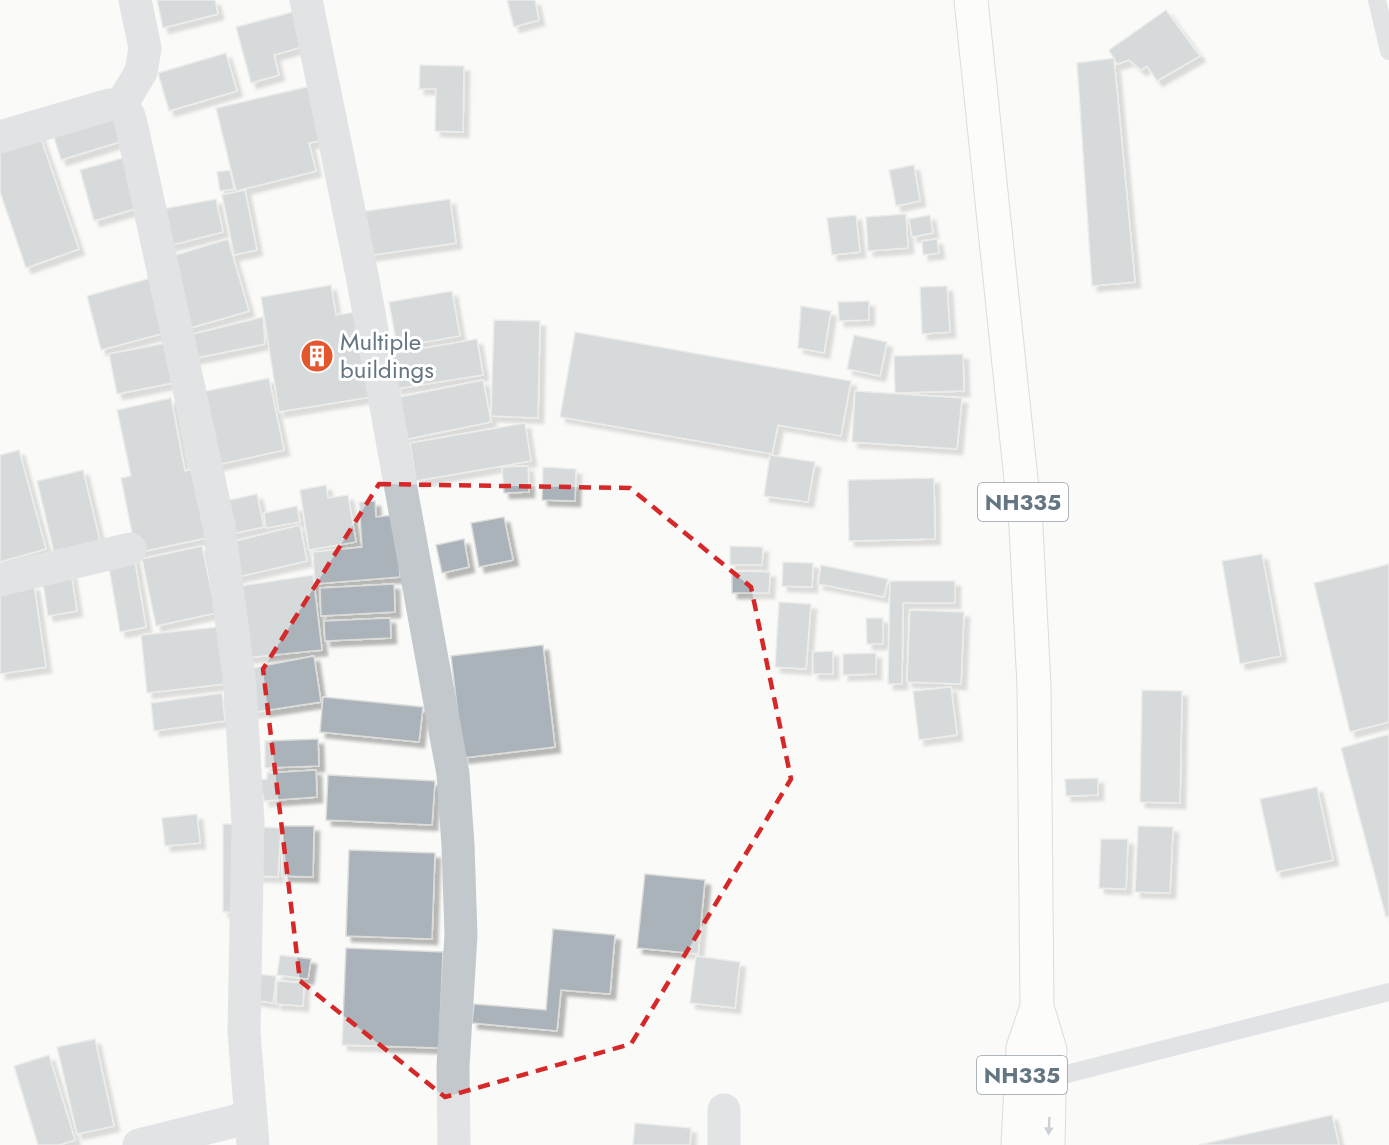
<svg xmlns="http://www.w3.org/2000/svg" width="1389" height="1145" viewBox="0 0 1389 1145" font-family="Jost,sans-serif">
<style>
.building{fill:#aab3b9;stroke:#dcdcda;stroke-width:1.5;filter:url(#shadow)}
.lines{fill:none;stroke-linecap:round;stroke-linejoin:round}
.highway-casing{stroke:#b4b9bd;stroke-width:35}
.lane{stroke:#c3c8cc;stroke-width:18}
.street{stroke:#c3c8cc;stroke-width:33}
.highway{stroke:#fff;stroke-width:33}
.oneway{fill:#939fa8}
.marked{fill:none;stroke:#d62828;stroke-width:4.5;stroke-dasharray:12 8;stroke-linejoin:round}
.labels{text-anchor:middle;stroke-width:6;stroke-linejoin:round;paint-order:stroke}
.shield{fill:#fff;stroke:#939fa8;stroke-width:1.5}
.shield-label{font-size:22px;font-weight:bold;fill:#657683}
.poi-label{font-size:24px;fill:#657683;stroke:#fff;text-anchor:start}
</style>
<defs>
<filter id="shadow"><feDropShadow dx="5.5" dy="5.5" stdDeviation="1.5" flood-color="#0004"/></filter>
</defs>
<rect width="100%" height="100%" fill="#fafaf8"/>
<path class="building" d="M 157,0 L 215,0 L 218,14 L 163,28 Z
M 507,0 L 535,0 L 539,20 L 514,27 Z
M 1166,10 L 1200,56 L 1157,81 L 1147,66 L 1141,70 L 1129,60 L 1117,64 L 1109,50 Z
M 296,11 L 305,46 L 274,55 L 279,75 L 251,83 L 236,27 Z
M 226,53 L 237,91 L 169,111 L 158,73 Z
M 1114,58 L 1135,282 L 1092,286 L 1077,63 Z
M 420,65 L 464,66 L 463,132 L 435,131 L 436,89 L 419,89 Z
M 315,85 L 327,139 L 309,143 L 316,171 L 236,191 L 216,108 Z
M 117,111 L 126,140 L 61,160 L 52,131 Z
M 39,133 L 79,249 L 26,268 L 0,192 L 0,146 Z
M 130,156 L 145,206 L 94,221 L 80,170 Z
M 914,165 L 920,201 L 896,206 L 889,170 Z
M 230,170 L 234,189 L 220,191 L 217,172 Z
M 245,190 L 257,250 L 234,255 L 222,195 Z
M 216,199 L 223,232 L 164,247 L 157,210 Z
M 450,199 L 456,243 L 366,256 L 360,212 Z
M 906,214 L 908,248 L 868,251 L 866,217 Z
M 856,215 L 860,252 L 832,255 L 827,218 Z
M 930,215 L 933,233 L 912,237 L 909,219 Z
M 228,239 L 249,311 L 180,331 L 166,258 Z
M 937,239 L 939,253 L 923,255 L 922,241 Z
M 158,276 L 172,331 L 101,350 L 87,296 Z
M 331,285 L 336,315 L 357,312 L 371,397 L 279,412 L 261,297 Z
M 947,286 L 950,332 L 922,334 L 920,287 Z
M 452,291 L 460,336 L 397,347 L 389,302 Z
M 869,301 L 869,320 L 839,321 L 838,302 Z
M 801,306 L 831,311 L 824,353 L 798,348 Z
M 263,317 L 265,344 L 186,360 L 181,337 Z
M 494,320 L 540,321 L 538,418 L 491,416 Z
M 575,332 L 851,381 L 841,436 L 778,425 L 772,454 L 560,417 Z
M 854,335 L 887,342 L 880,376 L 847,369 Z
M 477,339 L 483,375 L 396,389 L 390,354 Z
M 171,342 L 178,382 L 117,394 L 109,354 Z
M 963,354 L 964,391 L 895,393 L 894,356 Z
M 269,378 L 284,450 L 212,466 L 197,393 Z
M 483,380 L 491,422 L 403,440 L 395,398 Z
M 855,391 L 962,398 L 957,449 L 852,442 Z
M 171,398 L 185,471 L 197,468 L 211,537 L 136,553 L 121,478 L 131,476 L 117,410 Z
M 525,423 L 531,461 L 416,481 L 410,443 Z
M 19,450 L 46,549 L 0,562 L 0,455 Z
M 770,455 L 815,462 L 808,502 L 764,496 Z
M 528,466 L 529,492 L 504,493 L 502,467 Z
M 543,467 L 576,469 L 575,501 L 542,500 Z
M 83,470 L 100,541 L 54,553 L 37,481 Z
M 934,478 L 935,539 L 849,541 L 848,480 Z
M 326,485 L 328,498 L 348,495 L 356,542 L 309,550 L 300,490 Z
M 257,494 L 264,527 L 226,535 L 220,502 Z
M 375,501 L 376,517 L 396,515 L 400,577 L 315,584 L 313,552 L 362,547 L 359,502 Z
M 297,506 L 300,522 L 266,528 L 264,513 Z
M 504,517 L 513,560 L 479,567 L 471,523 Z
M 300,525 L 307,561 L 233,578 L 228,543 Z
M 464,539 L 469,567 L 442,573 L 436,545 Z
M 202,546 L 216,613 L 156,626 L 142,559 Z
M 730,546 L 763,547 L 762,565 L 730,565 Z
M 1262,554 L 1281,656 L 1240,664 L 1222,561 Z
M 134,556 L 146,627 L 120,632 L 108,561 Z
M 783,562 L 813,563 L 812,587 L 782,586 Z
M 1389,564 L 1389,722 L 1350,732 L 1314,583 Z
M 821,565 L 888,579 L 884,597 L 818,584 Z
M 732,571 L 770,572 L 769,593 L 732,593 Z
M 71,573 L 77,611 L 48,616 L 42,577 Z
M 313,575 L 322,650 L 245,658 L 233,587 Z
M 890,581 L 955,581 L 955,603 L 903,603 L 902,684 L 888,684 Z
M 394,584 L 395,612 L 321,616 L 320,588 Z
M 34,585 L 46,667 L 0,674 L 0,590 Z
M 779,602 L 811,604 L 806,669 L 775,667 Z
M 910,610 L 964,612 L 961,684 L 907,682 Z
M 390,618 L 391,638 L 325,641 L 324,621 Z
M 866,618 L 883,618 L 883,644 L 867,644 Z
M 218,627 L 225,684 L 147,693 L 141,635 Z
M 543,645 L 555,747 L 463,758 L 451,656 Z
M 833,651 L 833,674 L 813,674 L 813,652 Z
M 876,653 L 876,674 L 843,675 L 843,654 Z
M 314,656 L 321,702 L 250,713 L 247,669 Z
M 951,687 L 957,735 L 919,740 L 913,691 Z
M 1142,690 L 1182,691 L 1180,803 L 1140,802 Z
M 222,693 L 225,721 L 154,731 L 151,703 Z
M 323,697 L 423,707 L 419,742 L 320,732 Z
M 1389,734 L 1389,916 L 1386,917 L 1341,748 Z
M 318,739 L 319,766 L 265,768 L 265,741 Z
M 316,770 L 317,797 L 264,801 L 263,794 L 253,795 L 252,780 L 267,779 L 267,773 Z
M 328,775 L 435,781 L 432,825 L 326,820 Z
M 1098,778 L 1098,795 L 1066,796 L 1065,779 Z
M 1317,787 L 1333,860 L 1276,872 L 1260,799 Z
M 197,814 L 200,843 L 165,846 L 162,818 Z
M 223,824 L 240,824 L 239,912 L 223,912 Z
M 283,826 L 314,826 L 313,877 L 282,876 Z
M 1138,826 L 1173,827 L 1170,893 L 1135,892 Z
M 258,827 L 281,828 L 278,877 L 256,876 Z
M 1101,839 L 1128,839 L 1126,889 L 1099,888 Z
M 349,850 L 435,853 L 432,939 L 346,936 Z
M 645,874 L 705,880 L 698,954 L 637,948 Z
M 553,929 L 615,935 L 610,994 L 561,990 L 557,1031 L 472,1023 L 474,1004 L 546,1010 Z
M 346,948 L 443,952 L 439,1048 L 342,1045 Z
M 280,955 L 311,959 L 308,979 L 277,975 Z
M 696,956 L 740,962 L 735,1008 L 690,1003 Z
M 248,973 L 276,976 L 273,1003 L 247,999 Z
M 277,981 L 304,983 L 303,1006 L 276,1004 Z
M 95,1039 L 114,1126 L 77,1134 L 57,1047 Z
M 49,1055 L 75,1140 L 59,1145 L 38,1145 L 14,1066 Z
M 1332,1115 L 1339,1145 L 1199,1145 Z
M 635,1123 L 691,1128 L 690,1145 L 633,1145 Z"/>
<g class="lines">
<g class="highway-casing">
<path id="highway" d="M 971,0 L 1026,527 L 1034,686 L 1037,1007 L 1050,1050 L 1048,1145
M 1018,1145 L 1023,1048 L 1037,1007"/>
</g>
<path class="lane" d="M 1377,0 L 1389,51
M 1051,1078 L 1389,992"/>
<path class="street" d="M 306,0 L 362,275 L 453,774 L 458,845 L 461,935 L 453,1066 L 454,1145
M 121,105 L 141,72 L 145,48 L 135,0
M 0,137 L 109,105 L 121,105 L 129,116 L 133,132 L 219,526 L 240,686 L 248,823 L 244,1032 L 253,1145
M 0,580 L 130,549
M 724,1110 L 724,1145
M 139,1145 L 251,1117"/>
<use href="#highway" class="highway"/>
</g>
<defs><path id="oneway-solid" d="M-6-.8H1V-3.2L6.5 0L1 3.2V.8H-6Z" transform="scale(1.5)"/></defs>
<use class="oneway" href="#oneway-solid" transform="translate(1049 1126) rotate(93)"/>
<path d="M0 0H1389V1145H0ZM 379,484 L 630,488 L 751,587 L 791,779 L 631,1044 L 445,1097 L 300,981 L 263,669 Z" fill="#fafaf8" fill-opacity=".55" fill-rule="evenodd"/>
<path class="marked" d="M 379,484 L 630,488 L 751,587 L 791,779 L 631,1044 L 445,1097 L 300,981 L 263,669 Z"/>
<defs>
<g id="building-disc" transform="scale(1.725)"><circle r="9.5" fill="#e4572e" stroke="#fff"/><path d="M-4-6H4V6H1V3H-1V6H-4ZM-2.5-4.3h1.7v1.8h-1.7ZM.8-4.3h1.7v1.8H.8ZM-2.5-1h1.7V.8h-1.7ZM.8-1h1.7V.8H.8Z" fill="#fff"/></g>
</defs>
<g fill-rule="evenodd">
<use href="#building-disc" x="317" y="356"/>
</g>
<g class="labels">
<g class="shield">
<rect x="978" y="483" width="90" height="38" rx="4.5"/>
<rect x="977" y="1056" width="90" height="38" rx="4.5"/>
</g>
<g class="shield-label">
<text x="1023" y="510">NH335</text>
<text x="1022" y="1083">NH335</text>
</g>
<g class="poi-label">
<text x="340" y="350">Multiple<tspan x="340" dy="28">buildings</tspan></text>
</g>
</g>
</svg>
